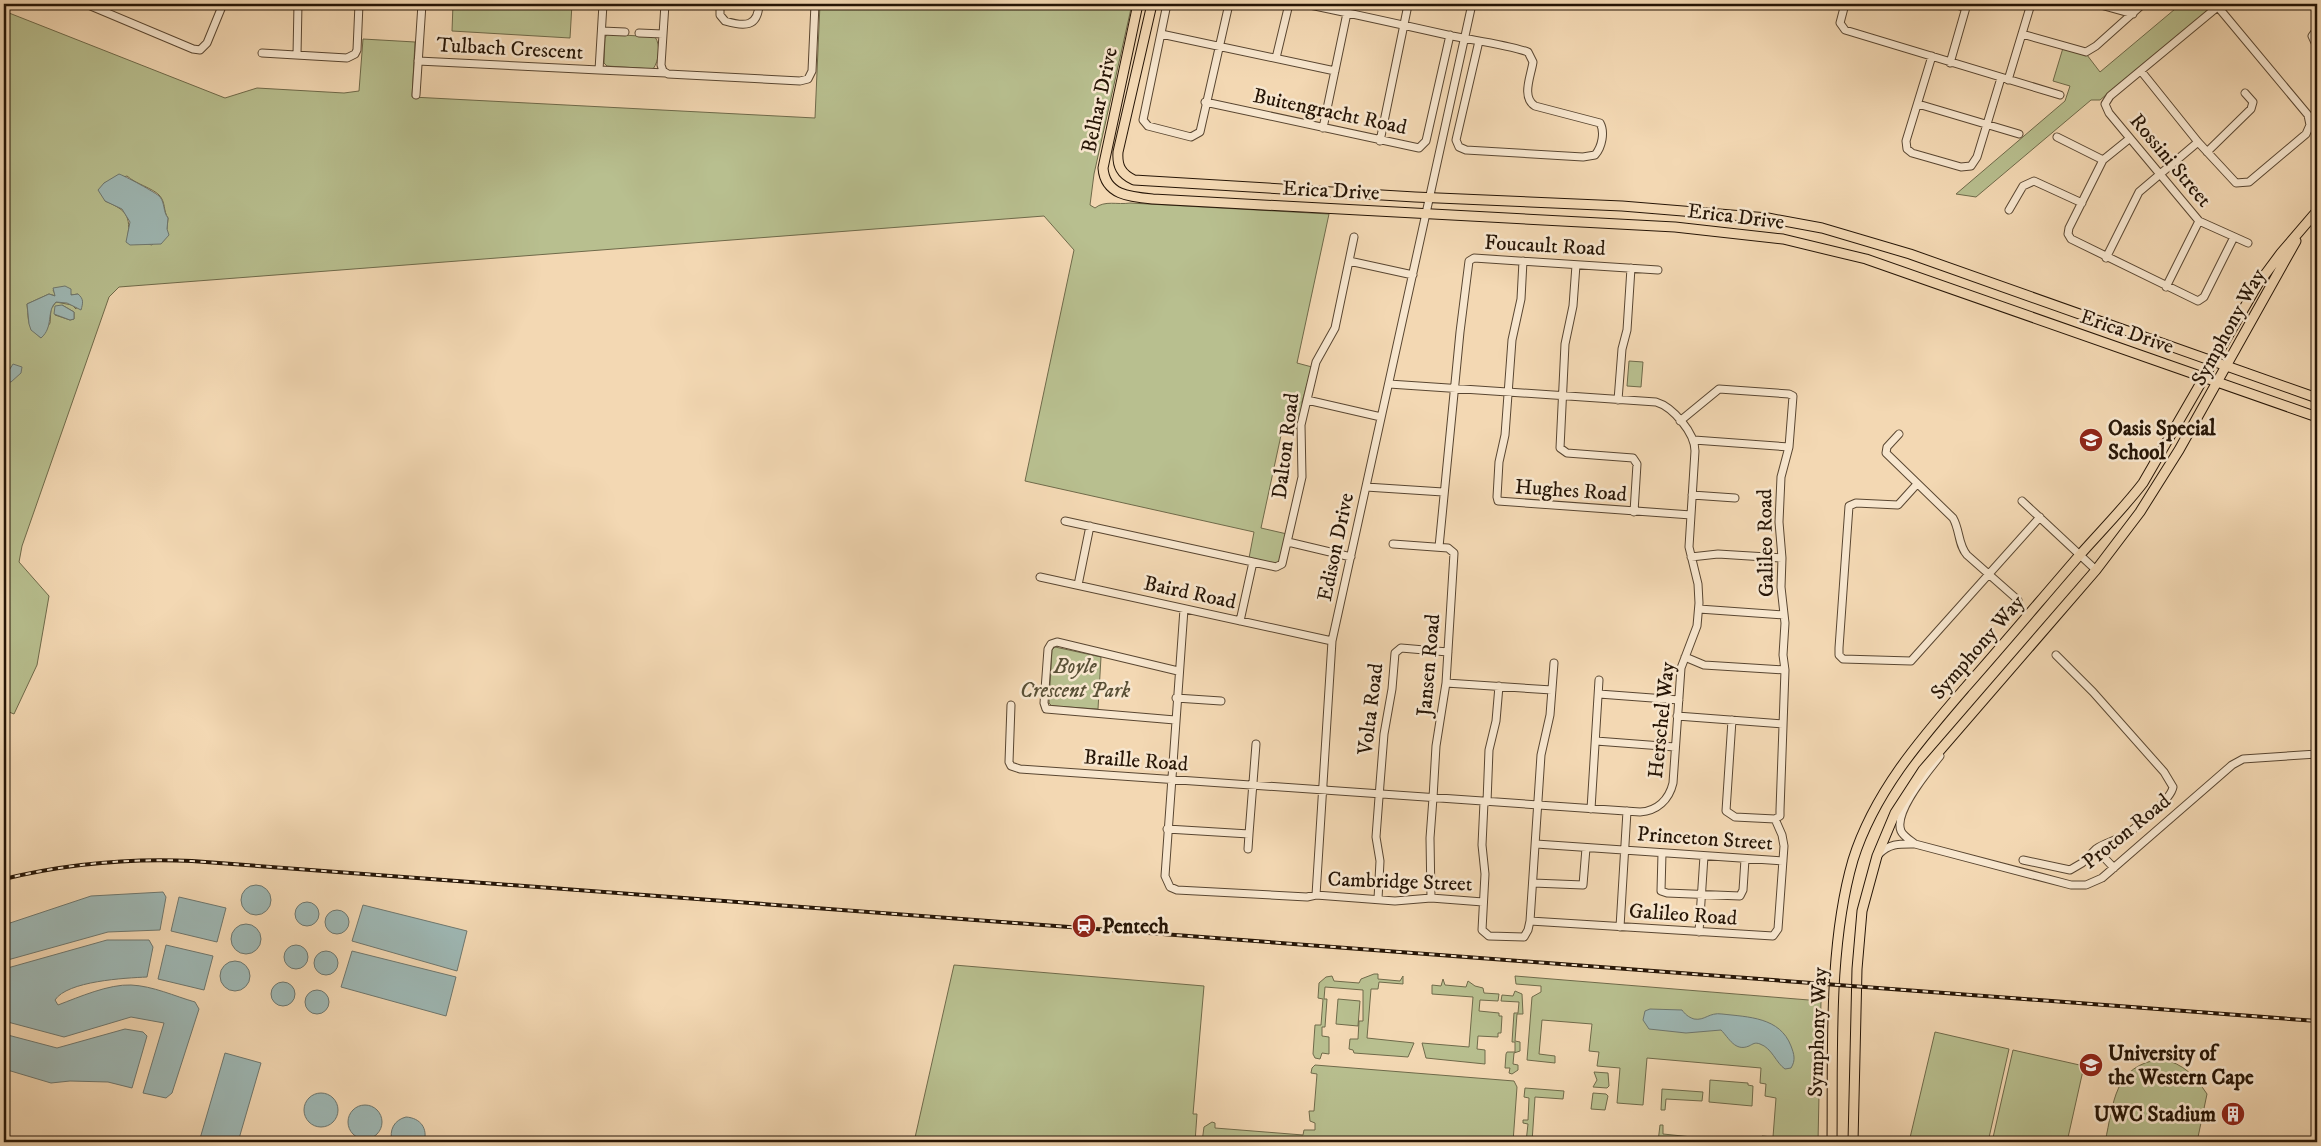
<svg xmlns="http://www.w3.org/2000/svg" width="2321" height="1146" viewBox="0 0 2321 1146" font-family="'IM FELL DW Pica',serif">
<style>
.green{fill:#b8bf8f;stroke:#6f6a4a;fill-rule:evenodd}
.water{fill:#9eb8b5;stroke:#6e776f}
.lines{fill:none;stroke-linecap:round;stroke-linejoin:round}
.minor-casing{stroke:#594631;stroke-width:9}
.major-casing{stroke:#261506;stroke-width:11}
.minor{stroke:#f7e6ce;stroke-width:7}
.major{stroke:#f3d8b3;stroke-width:9}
.rail-casing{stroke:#261506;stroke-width:4}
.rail{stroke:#f7e6ce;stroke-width:2;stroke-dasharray:5.5;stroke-linecap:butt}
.labels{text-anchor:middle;stroke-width:5;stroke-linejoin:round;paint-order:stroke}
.street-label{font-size:21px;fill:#261506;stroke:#f7e6ce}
.poi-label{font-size:21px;font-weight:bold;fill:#261506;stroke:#f7e6ce;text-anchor:start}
.park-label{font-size:21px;font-style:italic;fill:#595036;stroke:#f7e6ce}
</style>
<rect width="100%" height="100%" fill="#f3d8b3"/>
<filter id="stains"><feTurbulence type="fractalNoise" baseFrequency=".004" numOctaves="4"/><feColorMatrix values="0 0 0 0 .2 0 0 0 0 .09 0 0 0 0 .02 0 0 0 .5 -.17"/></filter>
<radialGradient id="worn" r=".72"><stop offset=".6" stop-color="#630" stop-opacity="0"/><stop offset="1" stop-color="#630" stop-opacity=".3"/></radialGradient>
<path class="green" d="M 453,4 L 572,4 L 570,38 L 452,31 Z
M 820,4 L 1132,4 L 1094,174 L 1090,205 L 1095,208 C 1105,200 1117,205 1130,203 L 1329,214 L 1297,363 L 1312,367 L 1302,402 L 1303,407 L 1298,429 L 1283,426 L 1261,528 L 1287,534 L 1281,561 L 1275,564 L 1249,558 L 1254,532 L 1025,481 L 1074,250 L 1044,216 L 119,287 L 109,297 L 22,546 L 19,562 L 49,596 L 37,665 L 14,714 L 4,710 L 4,11 L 225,98 L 257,88 L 344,93 L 359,91 L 363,39 L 415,42 L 412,97 L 815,118 ZM 127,176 C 136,184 152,188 159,195 C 166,202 163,211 168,218 L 167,229 L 152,245 L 144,243 L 135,244 L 128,235 C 131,213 123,209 105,201 L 104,183 ZM 53,290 L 70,290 L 71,295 L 78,294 L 76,309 L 72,305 L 56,302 L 51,309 L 50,323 L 41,338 C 26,325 29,322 27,304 L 49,294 L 56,296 ZM 62,305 L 74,312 L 74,319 L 70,320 L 55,315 Z
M 2181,4 L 2215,4 L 2100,100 L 2091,100 L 1976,197 L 1956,194 L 2065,101 L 2070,86 L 2053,81 L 2063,48 L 2087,55 L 2100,72 Z
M 607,34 L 655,37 C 661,45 659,61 653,69 L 607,66 L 604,63 L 605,38 Z
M 1629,361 L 1643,362 L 1641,387 L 1627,386 Z
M 1055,647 L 1101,657 L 1098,709 L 1052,706 L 1049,703 L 1052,650 Z
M 954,965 L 1204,986 L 1193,1114 L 1197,1114 L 1195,1142 L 914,1142 Z
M 1374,974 L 1378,974 L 1378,979 L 1400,981 L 1403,976 L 1403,984 L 1379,982 L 1378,989 L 1371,989 L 1367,1038 L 1414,1043 L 1408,1057 L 1354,1053 L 1353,1050 L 1349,1049 L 1350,1039 L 1358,1039 L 1359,1021 L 1363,1021 L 1363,990 L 1325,987 L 1324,999 L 1327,999 L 1325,1027 L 1322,1027 L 1322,1036 L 1329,1037 L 1329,1054 L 1322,1053 L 1320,1059 L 1315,1058 L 1313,1054 L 1315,1025 L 1321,1025 L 1323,999 L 1318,998 L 1319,983 L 1326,977 L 1332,976 L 1334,981 L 1359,983 L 1361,979 Z
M 1515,976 L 1821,1001 L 1818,1142 L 1761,1142 L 1762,1136 L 1773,1137 L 1776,1098 L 1765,1096 L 1766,1084 L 1760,1083 L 1761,1068 L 1647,1058 L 1643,1105 L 1617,1103 L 1620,1068 L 1597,1066 L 1599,1052 L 1589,1051 L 1592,1024 L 1542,1020 L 1539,1054 L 1555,1056 L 1555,1063 L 1527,1060 L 1532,997 L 1541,992 L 1541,986 L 1516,984 Z
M 1443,979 L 1445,985 L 1466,987 L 1468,981 L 1475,986 L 1483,988 L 1484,993 L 1499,994 L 1498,1001 L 1480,1000 L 1479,1011 L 1499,1013 L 1499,1016 L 1502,1016 L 1501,1033 L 1498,1033 L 1498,1037 L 1478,1036 L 1477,1049 L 1485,1050 L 1485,1064 L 1426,1058 L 1422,1043 L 1469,1047 L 1473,997 L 1432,994 L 1432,985 L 1441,986 Z
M 1515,991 L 1522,994 L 1523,1014 L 1517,1014 L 1515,1041 L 1520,1042 L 1520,1051 L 1514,1053 L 1513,1064 L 1518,1065 L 1518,1070 L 1512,1074 L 1509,1073 L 1510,1068 L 1505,1068 L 1506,1054 L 1507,1052 L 1515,1052 L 1515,1042 L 1512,1042 L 1514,1013 L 1518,1013 L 1519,1002 L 1501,1001 L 1502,995 L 1513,996 Z
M 1338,999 L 1360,1001 L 1358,1026 L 1336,1024 Z
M 1935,1032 L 2009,1049 L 1988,1142 L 1909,1142 Z
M 2013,1050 L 2084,1066 L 2067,1142 L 1992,1142 Z
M 2162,1059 C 2184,1064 2195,1076 2207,1094 L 2197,1142 L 2105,1142 C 2114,1103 2113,1065 2162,1059 Z
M 1315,1065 L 1514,1081 L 1517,1087 L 1513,1142 L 1202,1142 L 1204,1127 L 1212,1122 L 1215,1123 L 1215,1128 L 1303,1135 L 1304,1130 L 1315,1130 L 1315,1123 L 1310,1121 L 1309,1111 L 1314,1111 L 1317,1074 L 1311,1073 L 1312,1068 Z
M 1594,1072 L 1608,1073 L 1609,1086 L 1607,1088 L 1593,1087 L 1597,1080 Z
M 1710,1080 L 1748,1083 L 1748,1085 L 1753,1086 L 1752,1106 L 1709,1102 Z
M 1525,1088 L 1564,1091 L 1563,1099 L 1535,1097 L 1532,1142 L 1526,1142 L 1528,1124 L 1523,1123 L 1523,1120 L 1528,1120 L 1529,1098 L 1524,1097 Z
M 1662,1089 L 1703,1092 L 1702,1101 L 1666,1099 L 1665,1110 L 1661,1110 Z
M 1593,1093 L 1606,1094 L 1608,1096 L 1605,1110 L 1591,1109 Z
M 1660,1125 L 1663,1125 L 1663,1134 L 1702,1138 L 1701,1142 L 1658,1142 Z"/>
<path class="water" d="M 119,174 C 123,175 157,193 160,197 C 165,203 163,212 168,218 L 167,229 L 169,235 L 161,244 L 130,245 L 126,242 L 130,222 L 122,209 L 105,201 L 98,190 L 104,183 Z
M 65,286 L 71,289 L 71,295 L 78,294 C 84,299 83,303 81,310 L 67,303 L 56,302 C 46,311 54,327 41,338 L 31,330 L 29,324 L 27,304 L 49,294 L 55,296 L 53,288 Z
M 62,305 L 74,312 L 74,319 L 70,320 L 54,314 L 55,306 Z
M 13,364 L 22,367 L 21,373 L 11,382 L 8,382 L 8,372 Z
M241 900a15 15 0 1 1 30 0a15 15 0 1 1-30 0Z
M 163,892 L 166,897 L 160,930 L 108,932 L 4,961 L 4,925 L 91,896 Z
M 179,897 L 226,908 L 217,942 L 171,931 Z
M295 914a12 12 0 1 1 24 0a12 12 0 1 1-24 0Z
M 363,905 L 467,931 L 457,971 L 352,941 Z
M325 922a12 12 0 1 1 24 0a12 12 0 1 1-24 0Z
M231 939a15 15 0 1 1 30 0a15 15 0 1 1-30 0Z
M 107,940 L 149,940 L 153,947 L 147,977 C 125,978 67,981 55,1000 L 58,1005 C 79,997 109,984 131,985 C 153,986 174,996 195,1002 L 199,1009 L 172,1093 L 166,1098 L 143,1093 L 164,1023 L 131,1017 L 64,1037 L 4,1021 L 4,969 Z
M 166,945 L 213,956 L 204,990 L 158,979 Z
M284 957a12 12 0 1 1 24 0a12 12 0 1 1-24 0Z
M 352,951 L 456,977 L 446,1016 L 341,987 Z
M314 963a12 12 0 1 1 24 0a12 12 0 1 1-24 0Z
M220 976a15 15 0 1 1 30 0a15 15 0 1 1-30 0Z
M271 994a12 12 0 1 1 24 0a12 12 0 1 1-24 0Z
M305 1002a12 12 0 1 1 24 0a12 12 0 1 1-24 0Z
M 1650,1009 L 1682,1010 C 1685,1014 1688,1017 1694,1019 C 1705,1021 1709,1012 1722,1014 C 1748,1017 1780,1017 1791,1046 C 1794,1054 1796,1060 1791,1068 L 1785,1069 C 1776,1063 1772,1048 1760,1044 C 1755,1042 1753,1044 1749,1046 C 1735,1052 1729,1038 1721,1030 L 1686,1033 L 1649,1029 L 1643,1020 L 1645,1011 Z
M 125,1029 L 143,1032 L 147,1036 L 132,1088 L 108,1082 L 70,1081 L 51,1083 L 4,1069 L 4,1034 L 57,1048 Z
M 225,1053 L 261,1063 L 238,1142 L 199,1142 Z
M304 1110a17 17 0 1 1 34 0a17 17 0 1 1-34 0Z
M348 1122a17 17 0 1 1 34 0a17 17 0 1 1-34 0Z
M 406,1117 C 421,1118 428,1129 424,1142 L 392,1142 C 389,1130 394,1120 406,1117 Z"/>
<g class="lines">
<g class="minor-casing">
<path id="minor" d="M 86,4 L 193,49 L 200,50 L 207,43 L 223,4
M 665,4 L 661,65 L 663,71 L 668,74 L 800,81 L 808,79 L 812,71 L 815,4
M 720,4 L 720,15 L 725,21 C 745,27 758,27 759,4
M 1167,4 L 1143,120 L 1148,126 L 1191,137 L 1200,132 L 1229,4
M 1305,4 C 1354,14 1403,25 1452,36 C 1477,41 1504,44 1528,52 L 1533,62 C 1531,76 1521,97 1535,106 L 1600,123 C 1605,132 1602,147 1595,155 L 1583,157 L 1466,150 L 1459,147 L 1456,140 L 1479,41
M 1845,4 L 1840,23 L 1845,30 L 2060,95
M 1954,4 L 1966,8
M 2097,4 L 2133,14
M 2221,4 L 2110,96 L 2105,104 L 2109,113 L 2199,221 L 2248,243
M 2317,29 L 2312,36 L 2317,47
M 602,31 L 625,32
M 639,33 L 663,34
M 1161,34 L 1335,71
M 2022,34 L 2086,52 L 2096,46 L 2143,4
M 262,53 L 347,58 L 355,54 L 357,50 L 359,4
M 297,55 L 298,4
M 1932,56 L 1906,141 L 1907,149 L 1912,153 L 1961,167 L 1971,166 L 1977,157 L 2001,78
M 1276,58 L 1289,4
M 418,61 L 599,70 L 603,4
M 1950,63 L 1967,4
M 599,70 L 666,73
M 2141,71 L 2198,142 L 2236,183 L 2249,182 L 2306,134 L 2310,125 L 2308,115 L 2218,7
M 2008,80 L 2031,4
M 416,95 L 422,4
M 1205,102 L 1419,148 L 1426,141 L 1450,35
M 1918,104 L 2019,134
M 1323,128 L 1347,13
M 2057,137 L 2103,160
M 2129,139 L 2103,160 L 2069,228 L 2068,234 L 2071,239 L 2198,301 L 2204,297 L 2234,237
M 1380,141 L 1408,5
M 2207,152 L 2251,109 L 2253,102 L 2245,93
M 2009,210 L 2023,186 L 2034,181 L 2082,203
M 2106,258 L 2139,192 L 2198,142
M 1349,261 L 1413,275
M 1523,261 L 1521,299 L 1512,340 L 1505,435 L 1499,462 L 1497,497 L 1498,501 L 1691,515
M 1576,265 L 1573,306 L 1565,344 L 1560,448 L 1567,453 L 1633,458 L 1637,464 L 1634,512
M 2166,287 L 2199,221
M 1307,400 L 1381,417
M 1618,400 L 1622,349 L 1627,330 L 1631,268
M 1680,421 L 1719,389 L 1789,394 L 1793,396 L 1789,447 L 1781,477 L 1779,522 L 1782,558 L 1781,587 L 1785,623 L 1783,655 L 1785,670 L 1780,810 L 1780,816 L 1775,819 L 1735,817 L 1726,811 L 1732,720
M 1899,434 L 1887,447 L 1886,453 L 1953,518 C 1960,530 1958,545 1967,555 L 2018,600
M 1694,440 L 1789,447
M 1917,484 L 1898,505 L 1856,503 L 1849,506 L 1839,648 L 1839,655 L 1843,659 L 1911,661 L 2040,517
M 1366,487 L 1443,492
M 1692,495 L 1735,498
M 2022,501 L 2096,570
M 1065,521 L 1253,562 L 1276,567 L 1282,564 L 1302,477 L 1301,425 L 1316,362 L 1335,328 L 1354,237
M 1288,542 L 1351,557
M 1393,544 L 1448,548 L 1454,553 L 1446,683 L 1436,746 L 1433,798 L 1430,838 L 1431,898
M 1439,547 L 1460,332 L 1469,261 L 1474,258 L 1658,270
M 1691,557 L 1718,554 L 1782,558
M 1040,577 L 1332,641
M 1078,585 L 1090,526
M 1184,609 L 1165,876 L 1170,887 L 1177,890 L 1307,897 L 1316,895 L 1395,901 L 1431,898 L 1483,902
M 1699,609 L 1784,615
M 1240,621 L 1253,562
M 2056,655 L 2093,692 L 2164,772 L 2173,787 C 2171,800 2133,831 2121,837 C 2112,842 2104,843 2096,849
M 1685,657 L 1704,665 L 1785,670
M 1446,683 L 1552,690
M 1599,694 L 1679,700
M 1176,698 L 1221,701
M 1011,705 L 1009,762 L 1011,766 L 1020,769 L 1640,812 C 1657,811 1669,800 1673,783 L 1681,668 L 1697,626 L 1699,603 L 1698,584 L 1689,547 L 1695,451 C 1695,433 1673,407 1656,402 L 1389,384
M 1677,716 L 1783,724
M 1175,720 L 1046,709 L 1044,703 L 1048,649 L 1051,644 L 1057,642 L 1178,671
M 1596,741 L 1675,747
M 1484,802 L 1482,845 L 1485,874 L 1482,930 L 1489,936 L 1524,937 L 1528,930 L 1530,921 L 1541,755 L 1550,715 L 1554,663
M 1487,802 L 1489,750 L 1496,721 L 1499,686
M 1591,809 L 1599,680
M 1167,829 L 1249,834 L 1256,744
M 1536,844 L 1783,861
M 1915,844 C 1910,840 1903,836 1901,831 C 1893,812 1929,770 1940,756
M 1248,849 L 1249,834
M 1662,853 L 1661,891 L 1667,893 L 1740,896 L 1743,890 L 1745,859
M 1879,854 C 1890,843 1900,844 1915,844 L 2071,885 L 2086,885 L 2102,878 L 2232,765 L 2243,759 L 2317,754
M 2023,860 L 2070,870 L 2082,863 L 2096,849 L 2114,868
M 1533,883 L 1583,885 L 1586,848
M 1316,895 L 1332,641 L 1472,4
M 1378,899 L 1380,861 L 1376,837 L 1380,784 L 1384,734 L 1392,689 L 1395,653 L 1401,648 L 1448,652
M 1530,921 L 1773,936 L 1778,929 L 1784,846 L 1782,835 L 1775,819
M 1620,927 L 1627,811
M 1699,932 L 1704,856"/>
</g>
<g class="major-casing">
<path id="major" d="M 1138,4 L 1103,168 C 1105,195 1130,197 1153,199 L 1675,227 L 1783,239 L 1866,259 L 2317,417
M 1152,4 L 1118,152 C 1117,166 1121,174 1134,180 L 1415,197 L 1622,206 L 1768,218 L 1822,228 L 1910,254 L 2317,398
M 1832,1142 C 1833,1052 1828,946 1853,860 C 1874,793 1920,740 1965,688 C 2003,645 2040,601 2078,557 C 2100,532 2123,509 2143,483 L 2258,284 L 2281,253 L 2317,211
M 1853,1142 L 1857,969 L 1862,911 L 1877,856 L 1895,813 L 1923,770 L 2096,570 L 2140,512 L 2179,450 L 2296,241"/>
</g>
<use href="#minor" class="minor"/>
<use href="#major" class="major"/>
<g class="rail-casing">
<path id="rail" d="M 4,879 C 66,864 128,858 192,861 L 2317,1021"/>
</g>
<use href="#rail" class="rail"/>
</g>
<defs>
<g id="school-disc" transform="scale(1.25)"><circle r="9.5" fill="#8f2418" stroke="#f7e6ce"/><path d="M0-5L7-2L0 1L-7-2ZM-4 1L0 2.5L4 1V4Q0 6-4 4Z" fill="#fff"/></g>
<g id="station-disc" transform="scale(1.25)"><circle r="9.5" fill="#8f2418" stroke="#f7e6ce"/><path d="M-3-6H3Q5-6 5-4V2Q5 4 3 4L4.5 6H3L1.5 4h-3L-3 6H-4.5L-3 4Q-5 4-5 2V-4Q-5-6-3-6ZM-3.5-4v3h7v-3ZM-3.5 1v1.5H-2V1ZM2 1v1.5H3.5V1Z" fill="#fff"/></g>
<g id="university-disc" transform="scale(1.25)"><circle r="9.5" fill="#8f2418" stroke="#f7e6ce"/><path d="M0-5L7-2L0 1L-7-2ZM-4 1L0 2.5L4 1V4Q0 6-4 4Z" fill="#fff"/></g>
<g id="building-disc" transform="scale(1.25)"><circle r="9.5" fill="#8f2418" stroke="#f7e6ce"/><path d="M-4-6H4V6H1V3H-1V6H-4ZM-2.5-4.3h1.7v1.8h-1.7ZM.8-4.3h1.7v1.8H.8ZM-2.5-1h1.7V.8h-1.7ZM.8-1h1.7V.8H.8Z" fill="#fff"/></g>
</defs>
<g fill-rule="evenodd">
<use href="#school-disc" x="2091" y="440"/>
<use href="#station-disc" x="1084" y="926"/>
<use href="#university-disc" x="2091" y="1065"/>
<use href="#building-disc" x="2233" y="1114"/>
</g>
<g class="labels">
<g class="street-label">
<text transform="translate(510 48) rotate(3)" y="7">Tulbach Crescent</text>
<text transform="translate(1099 100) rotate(-78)" y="7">Belhar Drive</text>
<text transform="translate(1330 111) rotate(12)" y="7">Buitengracht Road</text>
<text transform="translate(2171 160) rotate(50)" y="7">Rossini Street</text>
<text transform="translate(1331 190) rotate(3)" y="7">Erica Drive</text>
<text transform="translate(1736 216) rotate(7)" y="7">Erica Drive</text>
<text transform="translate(1545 245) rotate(3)" y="7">Foucault Road</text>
<text transform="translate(2228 327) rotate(-61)" y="7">Symphony Way</text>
<text transform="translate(2127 331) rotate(19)" y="7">Erica Drive</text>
<text transform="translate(1285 446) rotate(-83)" y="7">Dalton Road</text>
<text transform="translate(1571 490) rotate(4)" y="7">Hughes Road</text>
<text transform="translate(1765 543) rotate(-91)" y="7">Galileo Road</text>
<text transform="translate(1335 547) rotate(-78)" y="7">Edison Drive</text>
<text transform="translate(1190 592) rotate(12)" y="7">Baird Road</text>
<text transform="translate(1977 647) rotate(-49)" y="7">Symphony Way</text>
<text transform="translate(1428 665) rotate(-85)" y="7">Jansen Road</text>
<text transform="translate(1370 709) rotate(-83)" y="7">Volta Road</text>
<text transform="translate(1661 720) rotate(-84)" y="7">Herschel Way</text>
<text transform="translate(1136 760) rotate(4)" y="7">Braille Road</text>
<text transform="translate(2126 831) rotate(-39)" y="7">Proton Road</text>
<text transform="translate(1705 838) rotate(4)" y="7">Princeton Street</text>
<text transform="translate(1400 881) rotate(2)" y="7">Cambridge Street</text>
<text transform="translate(1683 914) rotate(4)" y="7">Galileo Road</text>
<text transform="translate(1817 1032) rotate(-88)" y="7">Symphony Way</text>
</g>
<g class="poi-label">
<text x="2108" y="435">Oasis Special<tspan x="2108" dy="24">School</tspan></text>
<text x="1102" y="933">Pentech</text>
<text x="2108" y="1060">University of<tspan x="2108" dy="24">the Western Cape</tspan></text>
<text x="2216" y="1121" text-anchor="end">UWC Stadium</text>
</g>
<g class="park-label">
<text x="1075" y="673">Boyle<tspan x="1075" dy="24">Crescent Park</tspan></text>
</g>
</g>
<rect width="2321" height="1146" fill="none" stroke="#f3d8b3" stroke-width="20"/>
<rect x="5" y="5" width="2311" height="1136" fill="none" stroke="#261506" stroke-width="2.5"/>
<rect x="10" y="10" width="2301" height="1126" fill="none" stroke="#261506"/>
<rect width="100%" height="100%" filter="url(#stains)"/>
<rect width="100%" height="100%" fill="url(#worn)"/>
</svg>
